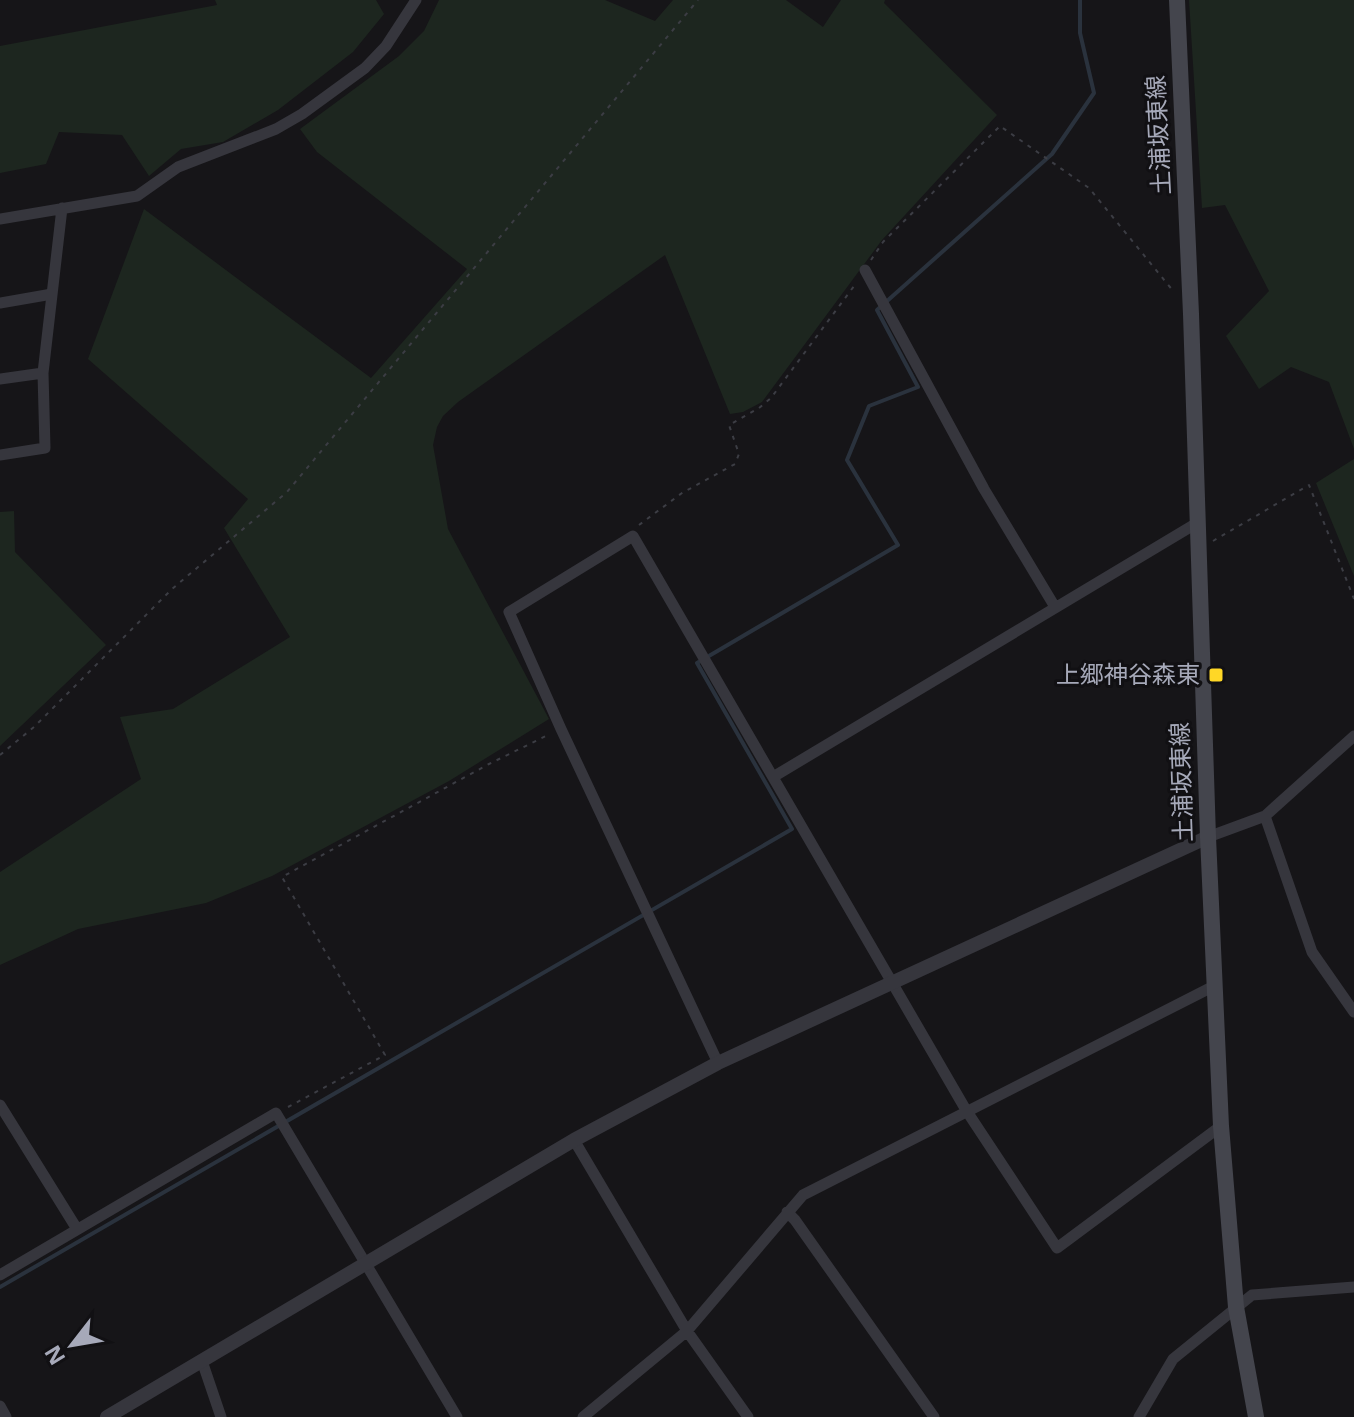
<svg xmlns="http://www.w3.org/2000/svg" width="1354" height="1417" viewBox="0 0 1354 1417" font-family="'Noto Sans','Noto Sans JP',sans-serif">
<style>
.green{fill:#1d261f}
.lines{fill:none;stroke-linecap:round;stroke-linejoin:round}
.stream{stroke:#2a323d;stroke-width:4}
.path{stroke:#3c3d44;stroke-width:2;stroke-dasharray:4 6;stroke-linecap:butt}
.minor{stroke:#36363d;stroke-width:11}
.tertiary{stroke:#36363d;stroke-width:14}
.secondary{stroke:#44454d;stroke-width:16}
.poi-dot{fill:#ffd726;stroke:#111013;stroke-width:3}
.labels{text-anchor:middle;stroke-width:6;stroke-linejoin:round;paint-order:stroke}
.street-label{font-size:24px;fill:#a6a9b9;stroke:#111013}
.poi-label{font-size:24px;fill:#a6a9b9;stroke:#111013;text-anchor:end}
</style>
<rect width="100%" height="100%" fill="#161518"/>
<path class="green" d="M 215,0 L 376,0 L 384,14 L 353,52 L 278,110 L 223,142 L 181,149 L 149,176 L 122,135 L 59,132 L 46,164 L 0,173 L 0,46 L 217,5 Z
M 439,0 L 605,0 L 655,21 L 673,0 L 786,0 L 823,27 L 841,0 L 885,0 L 884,3 L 997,115 L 882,240 L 762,402 L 743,412 L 730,414 L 665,255 L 458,402 L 443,416 L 437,427 L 433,445 L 448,529 L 549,719 L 449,781 L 272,876 L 206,903 L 78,929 L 0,965 L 0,872 L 141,779 L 120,717 L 173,709 L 290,637 L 224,528 L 248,499 L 88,359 L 144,209 L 371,378 L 467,269 L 317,152 L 300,129 L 399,56 L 424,31 Z
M 1189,0 L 1354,0 L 1354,449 L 1329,382 L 1291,367 L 1259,389 L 1226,336 L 1269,291 L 1225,205 L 1202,208 Z
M 1354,459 L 1354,576 L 1316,483 Z
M 14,511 L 15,552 L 106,645 L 0,746 L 0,512 Z"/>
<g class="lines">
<path class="stream" d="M 0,1287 L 792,829 L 697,663 L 898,545 L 847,460 L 869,406 L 918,387 L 877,310 L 1052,154 L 1094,93 L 1080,33 L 1080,0"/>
<path class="path" d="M 871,260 L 883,242 L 1000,126 L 1089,188 L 1174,292
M 639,525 L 682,493 L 735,464 L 739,454 L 729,425 L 759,408 L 771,398 L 857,282
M 1213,541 L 1309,485 L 1354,599
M 0,755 L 34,727 L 172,589 L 287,492 L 698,0
M 288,1107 L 385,1055 L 282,877 L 489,764 L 548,735"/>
<path class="minor" d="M 0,219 L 137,196 L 178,167 L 276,129 L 302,114 L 365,68 L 386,46 L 416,0
M 865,270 L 984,489 L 1055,607
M 0,303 L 52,294
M 0,379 L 43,373
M 0,455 L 45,448 L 43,373 L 62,208
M 773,777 L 1197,523
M 1265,816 L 1312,952 L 1354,1012
M 1208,837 L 1265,816 L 1354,736
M 718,1063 L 561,729 L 509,612 L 633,536 L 966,1110 L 1057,1248 L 1221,1126
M 0,1105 L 77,1229
M 574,1140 L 687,1331 L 748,1417
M 787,1212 L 795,1220 L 934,1417
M 0,1275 L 276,1113 L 457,1417
M 202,1361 L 221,1417
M 0,1406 L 6,1417
M 583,1417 L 687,1331 L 803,1195 L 1216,985
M 1139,1417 L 1173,1359 L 1252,1295 L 1354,1287"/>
<path class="tertiary" d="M 107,1417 L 574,1140 L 718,1063 L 1208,837"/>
<path class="secondary" d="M 1177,0 L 1191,314 L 1208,837 L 1221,1126 L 1236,1307 L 1256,1417"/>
</g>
<rect class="poi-dot" x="1208" y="667" width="16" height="16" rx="4"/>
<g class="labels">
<g class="street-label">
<text transform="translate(1159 135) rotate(-93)" y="8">土浦坂東線</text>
<text transform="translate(1182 782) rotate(-92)" y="8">土浦坂東線</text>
</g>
<g class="poi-label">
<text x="1200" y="683">上郷神谷森東</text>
</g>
</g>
<g transform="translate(72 1345) rotate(239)" stroke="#111013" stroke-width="6" paint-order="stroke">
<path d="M0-6L14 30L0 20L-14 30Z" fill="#a6a9b9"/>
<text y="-12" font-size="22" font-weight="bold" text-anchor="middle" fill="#a6a9b9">N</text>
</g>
</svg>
